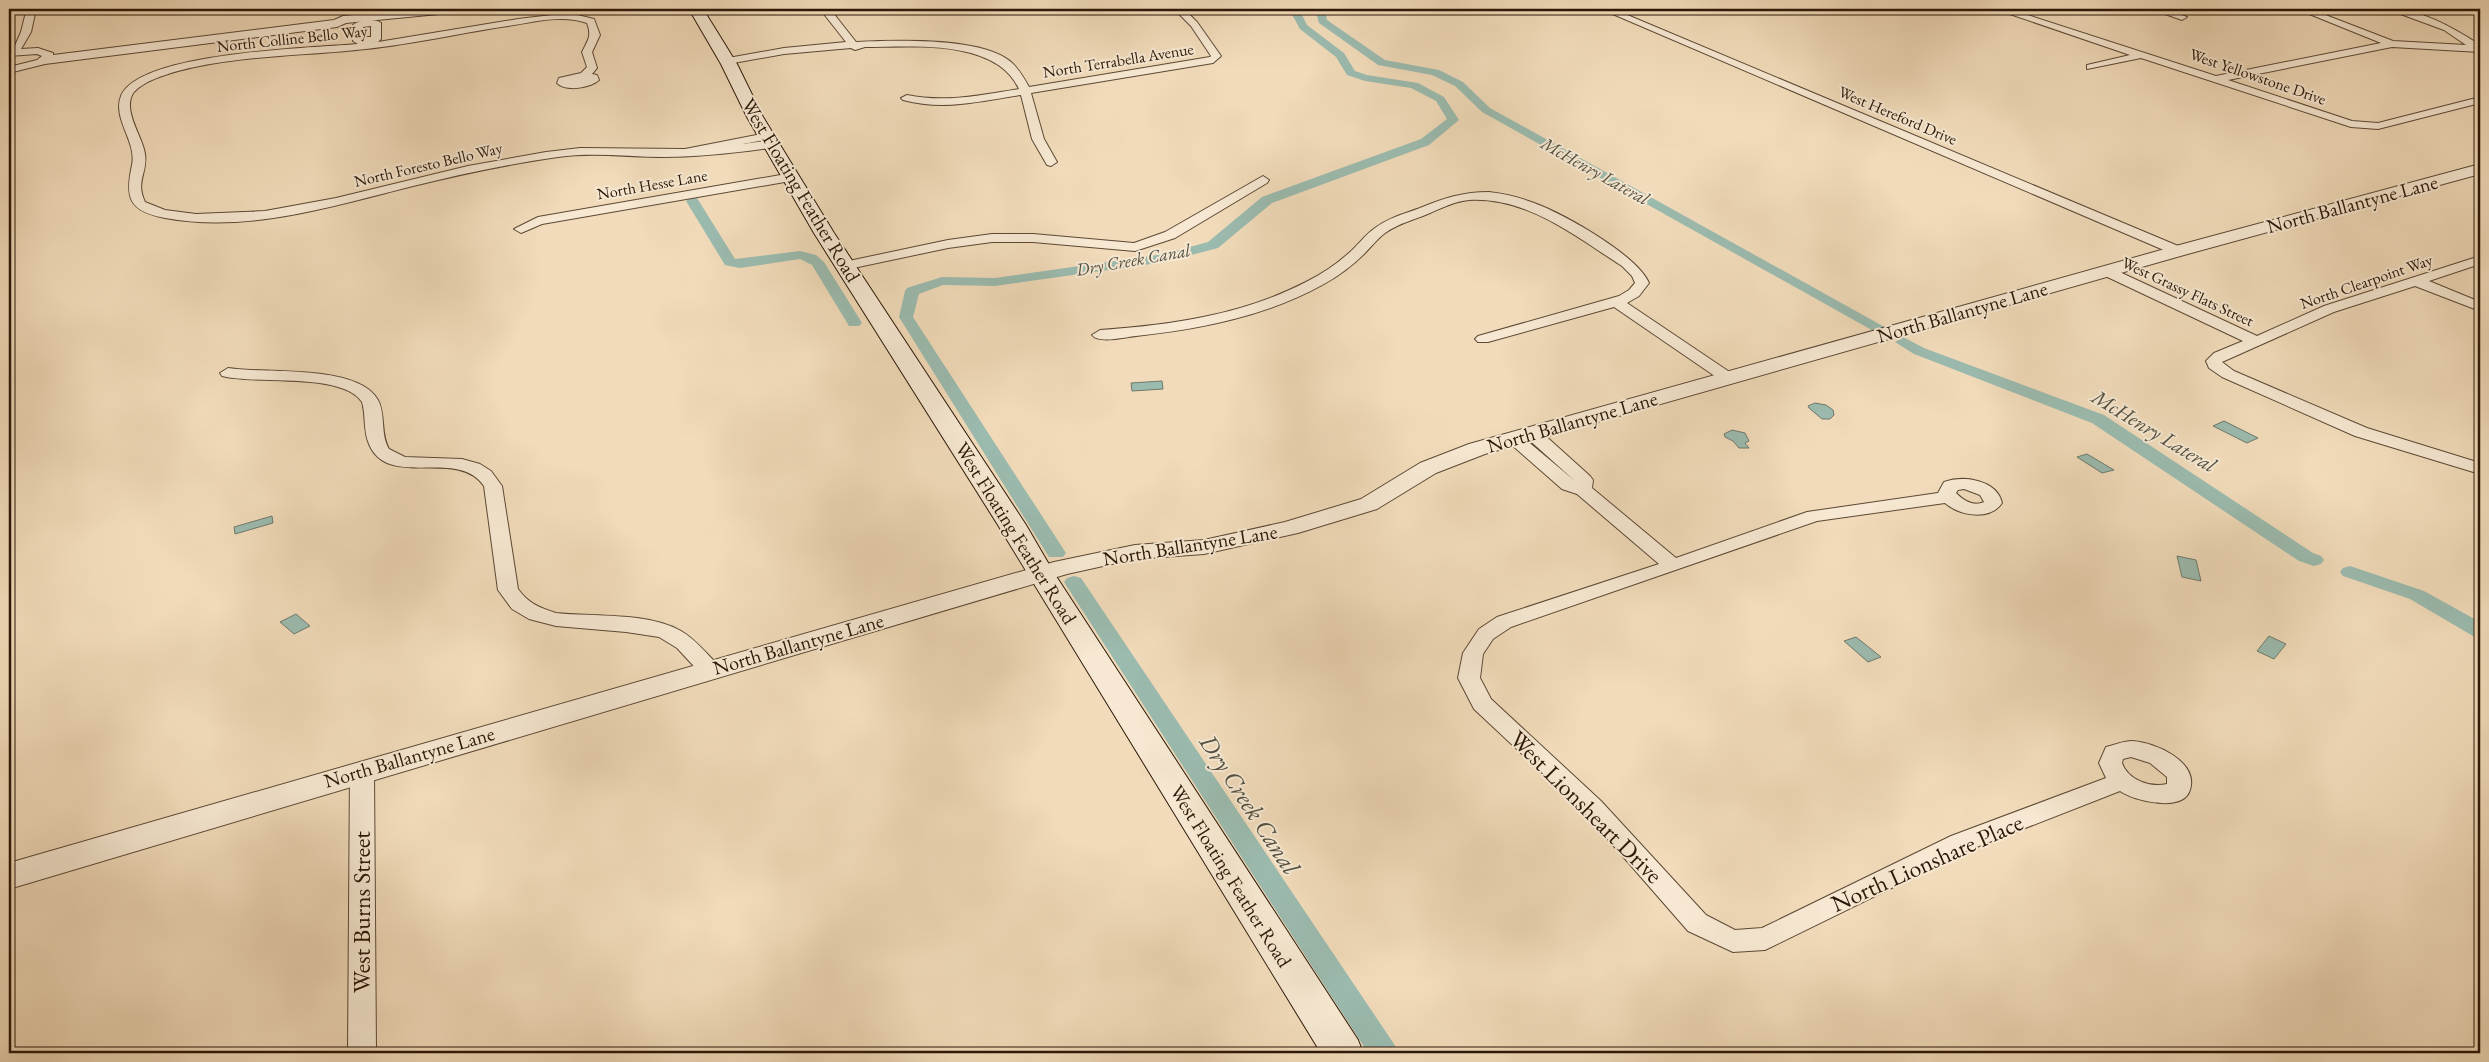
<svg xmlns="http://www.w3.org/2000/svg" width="2489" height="1062" viewBox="0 0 2489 1062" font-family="'EB Garamond',serif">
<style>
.water{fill:#9bbbaf;stroke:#6e796c}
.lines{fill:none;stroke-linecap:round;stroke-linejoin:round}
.canal{fill:#9bbbaf;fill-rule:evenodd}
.minor-casing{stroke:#5c4834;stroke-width:2}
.tertiary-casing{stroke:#5c4834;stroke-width:2}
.secondary-casing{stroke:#2b1707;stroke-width:2}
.minor{fill:#f6e8d2;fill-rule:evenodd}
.tertiary{fill:#f6e8d2;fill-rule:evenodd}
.secondary{fill:#f6e8d2;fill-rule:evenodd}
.labels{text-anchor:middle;stroke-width:4;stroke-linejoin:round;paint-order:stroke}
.far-street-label{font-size:16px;fill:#2b1707;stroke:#f6e8d2}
.far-water-label{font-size:18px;font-style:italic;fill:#525042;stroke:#f6e8d2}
.street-label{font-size:20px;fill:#2b1707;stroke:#f6e8d2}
.water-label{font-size:21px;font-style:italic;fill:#525042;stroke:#f6e8d2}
.near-street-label{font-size:24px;fill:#2b1707;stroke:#f6e8d2}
.near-water-label{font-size:25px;font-style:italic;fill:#525042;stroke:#f6e8d2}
</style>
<rect width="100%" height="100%" fill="#f1dbba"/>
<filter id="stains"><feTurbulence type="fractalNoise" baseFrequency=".004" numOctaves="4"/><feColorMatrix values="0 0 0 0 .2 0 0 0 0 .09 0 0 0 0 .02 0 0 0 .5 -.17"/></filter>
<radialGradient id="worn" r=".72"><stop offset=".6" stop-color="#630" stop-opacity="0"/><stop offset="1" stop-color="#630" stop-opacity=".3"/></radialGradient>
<path class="water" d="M 1162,381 L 1163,389 L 1132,391 L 1131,383 Z
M 1815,403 L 1826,405 L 1833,410 L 1834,415 L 1830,419 L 1822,419 L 1809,408 L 1808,406 Z
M 2224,421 L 2258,438 L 2247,443 L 2213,426 Z
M 1732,430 L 1745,433 L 1749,441 L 1745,443 L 1749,448 L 1739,448 L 1733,441 L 1725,437 L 1724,434 Z
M 2087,454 L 2114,470 L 2102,473 L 2077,457 Z
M 272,516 L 273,523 L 235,534 L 234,527 Z
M 2177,556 L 2196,560 L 2201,581 L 2182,577 Z
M 296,614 L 310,626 L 294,634 L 280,622 Z
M 2269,636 L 2286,644 L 2274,659 L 2257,651 Z
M 1856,637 L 1881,657 L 1868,662 L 1844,641 Z"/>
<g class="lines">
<path class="canal" d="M 1289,9 L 1299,9 L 1307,25 L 1344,53 L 1355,71 L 1367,75 L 1418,83 L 1444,97 L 1459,120 L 1429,145 L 1272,203 L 1218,248 L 1165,262 L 995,286 L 943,285 L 919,294 L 913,317 L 1066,553 L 1063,557 L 1049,557 L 899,317 L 905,291 L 907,288 L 942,277 L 995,278 L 1164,254 L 1208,242 L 1262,197 L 1421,139 L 1447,119 L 1436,101 L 1411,88 L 1365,81 L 1347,75 L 1336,57 L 1300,29 Z
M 1315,9 L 1325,9 L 1327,20 L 1385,60 L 1439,70 L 1463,82 L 1490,108 L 1890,330 L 1882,335 L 1877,333 L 1482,112 L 1455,86 L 1432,75 L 1378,65 L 1319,23 Z
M 692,197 L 697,198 L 735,259 L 800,251 L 816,255 L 824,262 L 862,323 L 859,326 L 849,326 L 812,265 L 800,259 L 740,268 L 725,265 L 686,201 Z
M 1903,337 L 1924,348 L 2104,415 L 2313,553 L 2321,556 L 2324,560 L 2321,564 L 2314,566 L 2299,561 L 2092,423 L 1914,354 L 1895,342 Z
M 2350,566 L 2424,591 L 2480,622 L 2480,638 L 2473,636 L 2410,599 L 2343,576 L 2340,572 L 2343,568 Z
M 1074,576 L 1081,578 L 1394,1044 L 1398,1053 L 1368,1053 L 1064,582 L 1067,578 Z"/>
<g class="minor-casing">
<path id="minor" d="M 9,9 L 36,9 L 31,32 L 21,49 L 38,48 L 53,53 L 53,57 L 45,64 L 9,73 L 9,67 L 37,60 L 42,56 L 37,54 L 9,56 L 9,50 L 13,50 L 21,32 L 26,12 L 9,14 Z
M 820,9 L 830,9 L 856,42 C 893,40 983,37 1011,62 C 1019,69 1024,78 1029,87 L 1210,57 L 1211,56 L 1191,26 L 1174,9 L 1184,9 L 1197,22 L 1221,56 L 1213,63 L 1031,93 L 1044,139 L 1057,162 L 1051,166 L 1047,165 L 1032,139 L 1021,95 C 980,101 944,111 903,100 L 901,98 L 907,95 C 946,103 979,95 1019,89 C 996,38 911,47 865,47 L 855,50 L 851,48 L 784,54 L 728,64 L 723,61 L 728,58 L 784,48 L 846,42 Z
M 1601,9 L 1613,9 L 2183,248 L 2185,251 L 2178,255 L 2173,254 Z
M 1995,9 L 2009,9 L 2216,76 L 2381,43 L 2297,9 L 2310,9 L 2393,41 L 2466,45 L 2444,30 L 2387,9 C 2418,7 2455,29 2480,45 L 2480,52 L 2392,47 L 2228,80 L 2352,121 L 2378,123 L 2480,97 L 2480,103 L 2378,129 L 2351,127 L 2141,58 L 2087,69 L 2087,65 L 2130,55 Z
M 2151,9 L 2165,9 L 2187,17 L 2182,20 Z
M 569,13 L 594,19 L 600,35 L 592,52 L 597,68 L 592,74 L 597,75 L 599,80 C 590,88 566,92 557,83 L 559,78 L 581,73 L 587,67 L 582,52 C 588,40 592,36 587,23 C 563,14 533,22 508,26 C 461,33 414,44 366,49 C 304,56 239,55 178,71 C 164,75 144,81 134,92 C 121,109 143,137 145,154 C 148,173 135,181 145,202 L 165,210 L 196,214 L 265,211 L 336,198 L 468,166 L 546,152 L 580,148 L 685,149 L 766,133 L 772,137 L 770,139 L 743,144 L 770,140 L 776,144 L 770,148 C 735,153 700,157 664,157 C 629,157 593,152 558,157 C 508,164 458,175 409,187 C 330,207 247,233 165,218 C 128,211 125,197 132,165 C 137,141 112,119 121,96 C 139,52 313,48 358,44 L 353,41 L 353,25 C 360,20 374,18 381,23 L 381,39 L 378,42 L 518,19 ZM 371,26 L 371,37 L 363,37 L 363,27 Z
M 792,173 L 798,177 L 796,180 L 542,224 L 521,233 L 514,229 L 538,217 Z
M 1263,176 L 1269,180 L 1267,183 L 1175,238 L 1135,251 L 1033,242 L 992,242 L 948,248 L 844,270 L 837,266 L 844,262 L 948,240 L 992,234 L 1033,234 L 1134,243 L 1165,232 Z
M 1489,192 C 1505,194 1519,197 1534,203 C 1564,214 1637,255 1649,283 L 1639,296 L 1627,303 L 1734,375 L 1736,378 L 1734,381 L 1722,381 L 1614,307 L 1488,342 L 1478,342 L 1475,339 L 1478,336 L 1619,296 L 1629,290 L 1635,283 L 1632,276 L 1622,266 C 1575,236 1528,197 1469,200 C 1455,201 1442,208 1430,213 C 1414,220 1399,223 1385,233 C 1377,239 1371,247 1364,254 C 1352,266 1338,276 1324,284 C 1267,316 1201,329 1136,336 C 1125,337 1099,344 1092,335 L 1100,330 C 1171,325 1242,315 1306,282 C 1322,274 1337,264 1350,252 C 1359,244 1365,235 1375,228 C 1388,218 1404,214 1420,208 C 1444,198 1463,192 1489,192 Z
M 2480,256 L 2480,264 L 2429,281 L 2480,302 L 2480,311 L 2415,286 L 2334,312 L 2222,362 L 2234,371 L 2367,428 L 2480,463 L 2480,474 L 2355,436 L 2222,377 L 2209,368 L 2206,361 L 2214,353 L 2243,341 L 2101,274 L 2099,271 L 2101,268 L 2111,268 L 2257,336 L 2324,306 Z
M 228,368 C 266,374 358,364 378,400 C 386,415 380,434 389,449 L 405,457 L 462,459 L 480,464 L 491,471 L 502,486 L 518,589 C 528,603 540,608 556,613 C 593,617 649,612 681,631 C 695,639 706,653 718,665 L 721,670 L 718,675 L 710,677 L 702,675 L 677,648 L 659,637 L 626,632 L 556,626 L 529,619 L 512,609 L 498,590 L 484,486 C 457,447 388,490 369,444 C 363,431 366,415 362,402 C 342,372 257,385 222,376 L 220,373 Z
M 1533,429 L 1539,430 L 1590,476 L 1593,480 L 1592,488 L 1676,558 L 1807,512 L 1938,493 L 1944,482 C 1964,475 1997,480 2002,503 C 1990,521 1960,516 1945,503 L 1817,521 L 1511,627 L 1493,639 L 1483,654 L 1480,678 L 1491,699 L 1601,801 L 1706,915 L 1735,930 L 1762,928 L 1951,836 L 2106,778 L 2099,763 L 2106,747 C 2114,745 2124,741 2132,741 C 2154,742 2199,761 2190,790 C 2183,813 2134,801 2120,791 L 1969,850 L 1765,950 L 1733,952 L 1688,931 L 1585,813 L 1474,709 L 1458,678 L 1463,653 L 1479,629 L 1497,617 L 1659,564 L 1577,494 L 1562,489 L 1505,439 L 1508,435 L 1520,435 L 1575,481 L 1527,438 L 1524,434 L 1527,430 ZM 1964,489 L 1980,495 L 1984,502 C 1973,507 1963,500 1956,493 L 1958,490 ZM 2131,757 L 2150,763 L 2167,777 L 2167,784 C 2150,788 2128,780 2122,763 L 2123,759 Z
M 362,762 L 370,765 L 374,771 L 376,1053 L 348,1053 L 350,771 L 354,765 Z"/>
</g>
<g class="tertiary-casing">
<path id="tertiary" d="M 417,9 L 455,9 L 449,13 L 346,23 L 337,27 L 45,64 L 38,60 L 45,56 L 334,20 L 343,16 Z
M 2480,164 L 2480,174 L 2184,255 L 1485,454 L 1436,473 L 1377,509 L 1298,533 L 1204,554 L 1135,559 L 1067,574 L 9,889 L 9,863 L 1054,562 L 1135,545 L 1204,540 L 1285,522 L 1361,499 L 1420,463 L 1469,444 L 2172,247 Z"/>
</g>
<g class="secondary-casing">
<path id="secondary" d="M 689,9 L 703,9 L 737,64 L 763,117 L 834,233 L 1026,525 L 1054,573 L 1358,1040 L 1363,1053 L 1321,1053 L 998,525 L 814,233 L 747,117 L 721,64 Z"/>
</g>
<use href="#minor" class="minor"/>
<use href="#tertiary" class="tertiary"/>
<use href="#secondary" class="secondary"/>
</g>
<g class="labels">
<g class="far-street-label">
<text transform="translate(292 38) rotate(-6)" y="6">North Colline Bello Way</text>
<text transform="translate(1118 60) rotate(-9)" y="6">North Terrabella Avenue</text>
<text transform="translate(2258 76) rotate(19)" y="6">West Yellowstone Drive</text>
<text transform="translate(1898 115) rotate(23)" y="6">West Hereford Drive</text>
<text transform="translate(428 164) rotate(-13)" y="6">North Foresto Bello Way</text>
<text transform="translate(652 184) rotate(-10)" y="6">North Hesse Lane</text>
<text transform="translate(2366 281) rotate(-19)" y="6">North Clearpoint Way</text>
<text transform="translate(2188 291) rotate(25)" y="6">West Grassy Flats Street</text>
</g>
<g class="far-water-label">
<text transform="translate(1595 171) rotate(29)" y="6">McHenry Lateral</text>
<text transform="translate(1133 260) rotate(-10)" y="6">Dry Creek Canal</text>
</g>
<g class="street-label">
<text transform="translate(801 190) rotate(59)" y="7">West Floating Feather Road</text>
<text transform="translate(2352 204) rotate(-15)" y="7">North Ballantyne Lane</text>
<text transform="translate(1962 312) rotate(-16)" y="7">North Ballantyne Lane</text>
<text transform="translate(1572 422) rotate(-16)" y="7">North Ballantyne Lane</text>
<text transform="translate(1016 533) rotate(58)" y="7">West Floating Feather Road</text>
<text transform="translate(1190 545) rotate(-9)" y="7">North Ballantyne Lane</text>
<text transform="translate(798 644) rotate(-16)" y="7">North Ballantyne Lane</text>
<text transform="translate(409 757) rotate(-16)" y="7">North Ballantyne Lane</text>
<text transform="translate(1231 876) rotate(58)" y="7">West Floating Feather Road</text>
</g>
<g class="water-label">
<text transform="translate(2154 431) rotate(31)" y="7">McHenry Lateral</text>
</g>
<g class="near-street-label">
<text transform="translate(1586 807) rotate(45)" y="8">West Lionsheart Drive</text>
<text transform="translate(1927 863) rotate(-24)" y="8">North Lionshare Place</text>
<text transform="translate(362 912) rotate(-90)" y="8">West Burns Street</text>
</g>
<g class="near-water-label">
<text transform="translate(1250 804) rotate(57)" y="9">Dry Creek Canal</text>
</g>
</g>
<rect width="2489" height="1062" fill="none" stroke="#f1dbba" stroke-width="30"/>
<rect x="10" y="10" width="2469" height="1042" fill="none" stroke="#2b1707" stroke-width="2.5"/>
<rect x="15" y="15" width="2459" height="1032" fill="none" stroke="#2b1707"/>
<rect width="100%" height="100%" filter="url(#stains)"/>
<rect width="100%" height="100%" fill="url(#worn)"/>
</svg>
